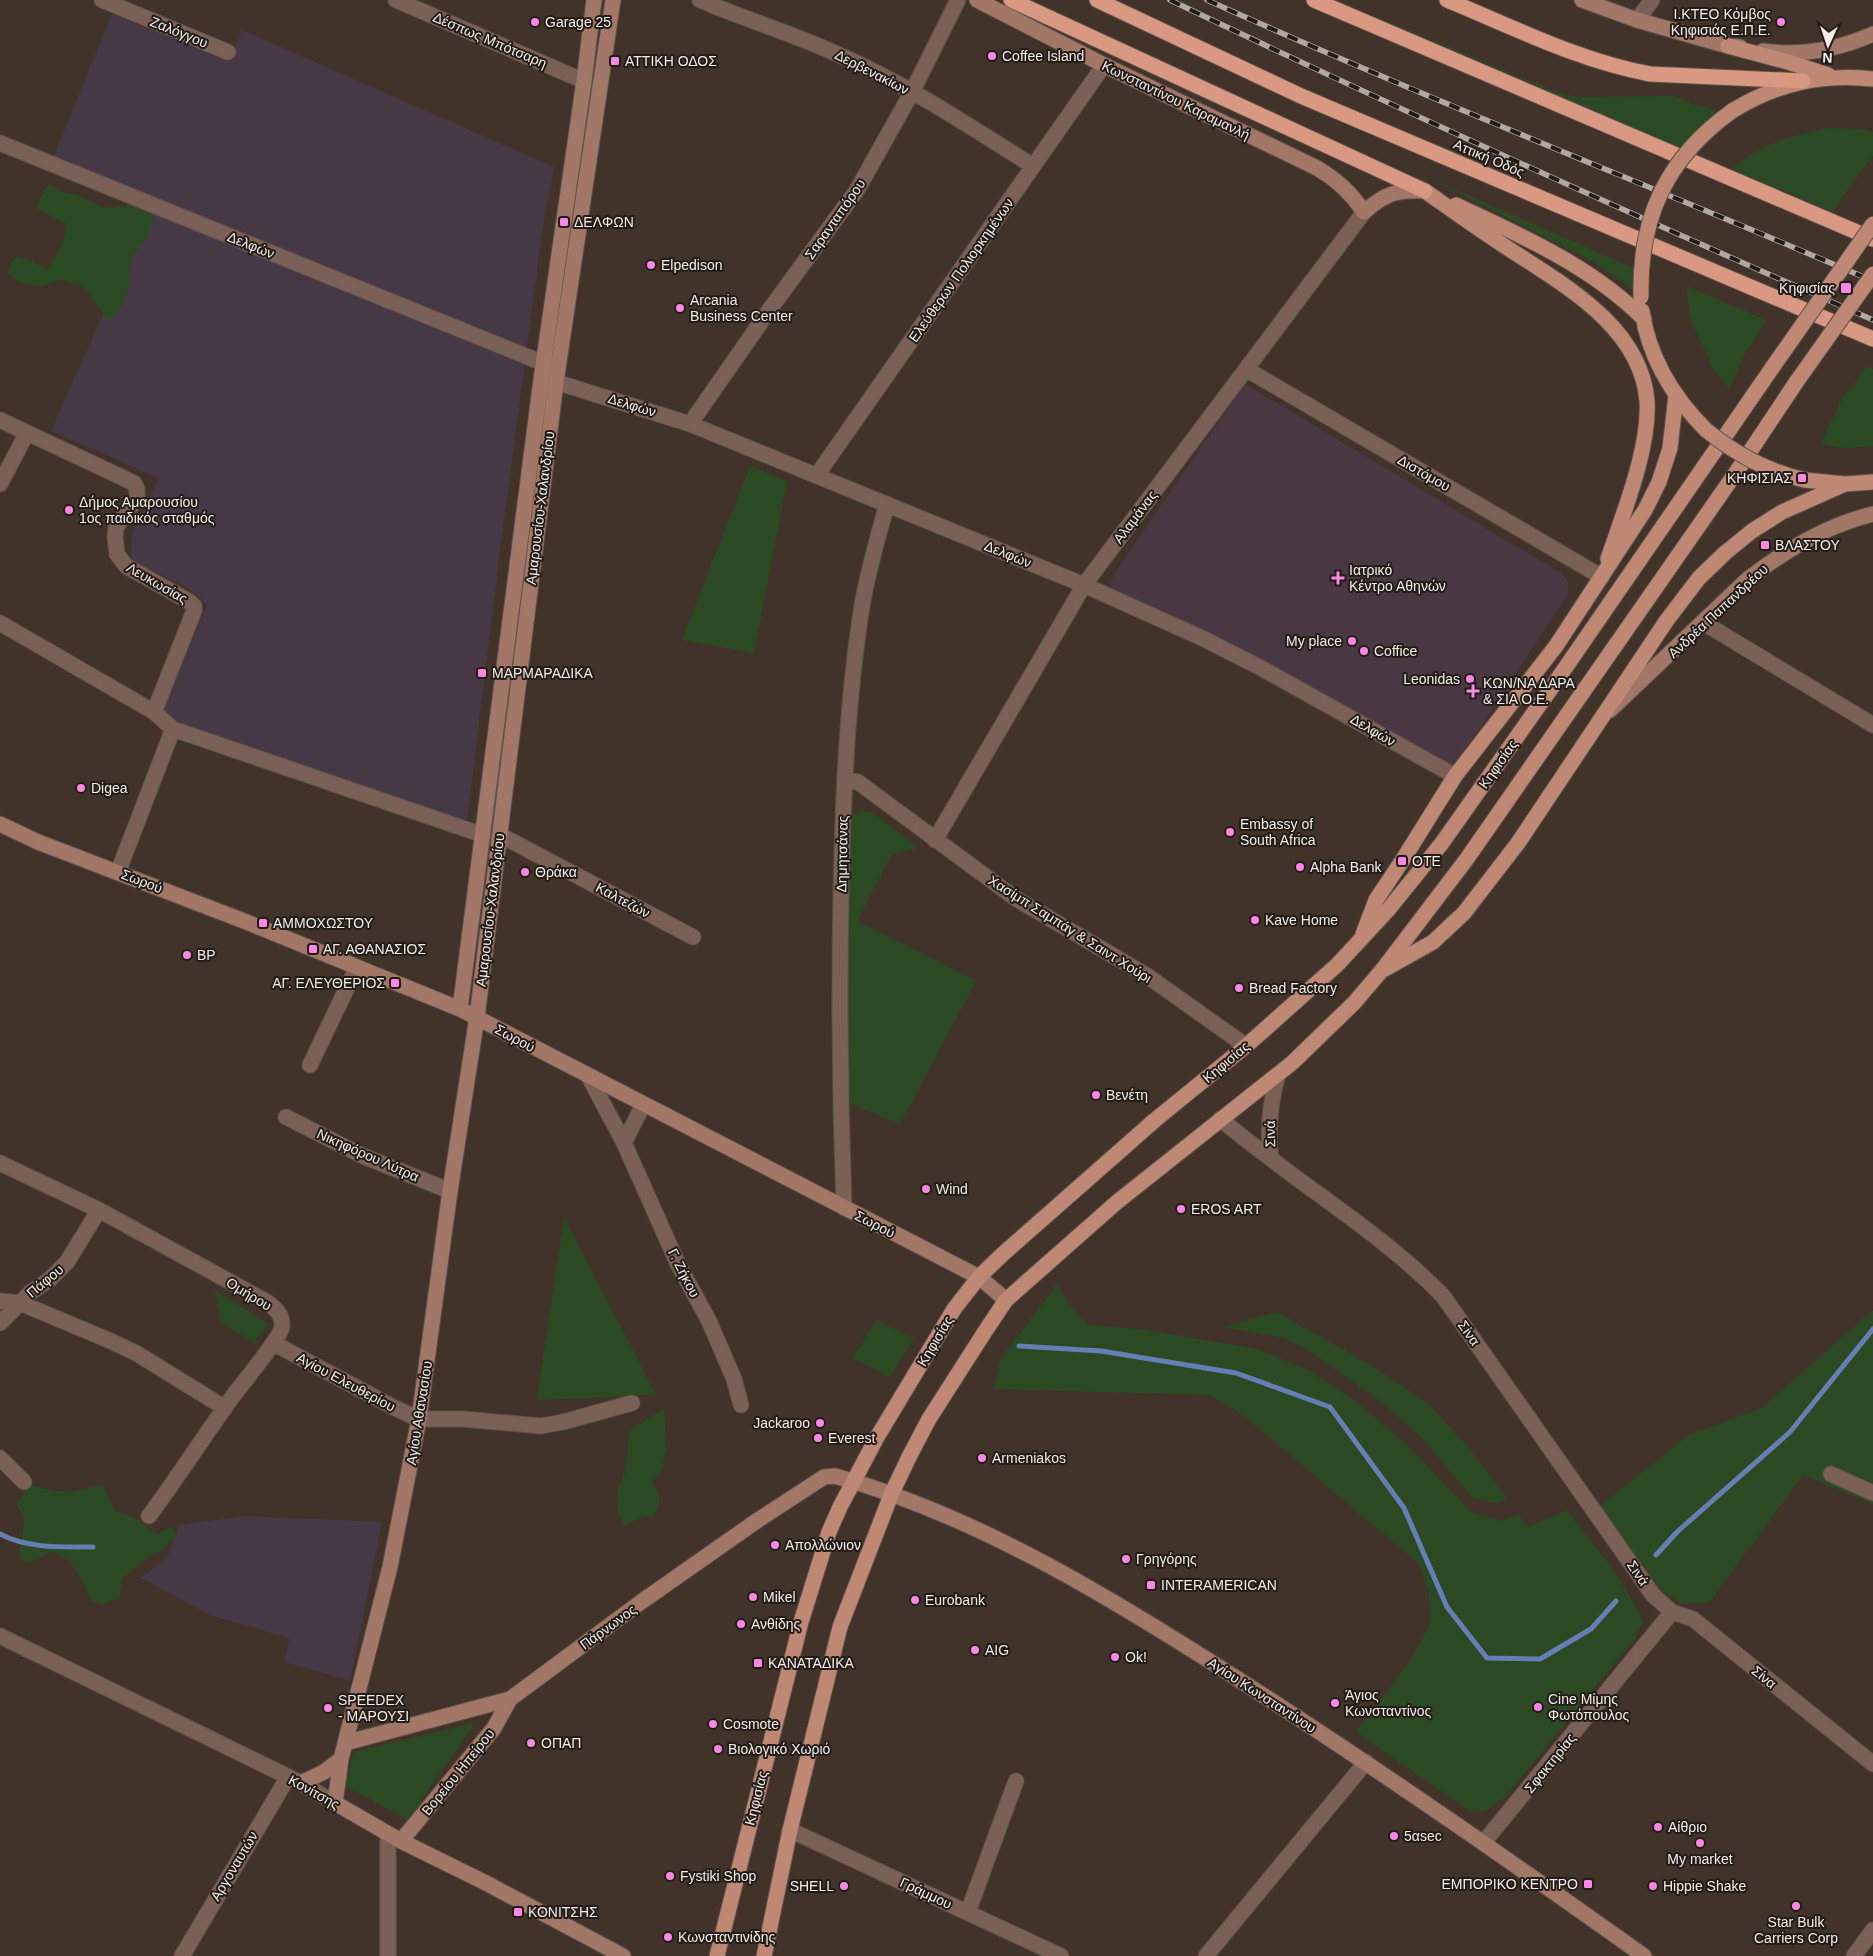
<svg xmlns="http://www.w3.org/2000/svg" width="1873" height="1956" viewBox="0 0 1873 1956" font-family="Arial,sans-serif">
<style>
.industrial{fill:#473846}
.medical{fill:#493842}
.green{fill:#2b4a24}
.lines{fill:none;stroke-linecap:round;stroke-linejoin:round}
.stream{stroke:#657eb3;stroke-width:5}
.street-casing{stroke:#5e5148;stroke-width:17}
.secondary-casing{stroke:#5e5148;stroke-width:17}
.primary-casing{stroke:#5e5148;stroke-width:17}
.highway-casing{stroke:#5e5148;stroke-width:17}
.street{stroke:#7b6057;stroke-width:15}
.secondary{stroke:#a27768;stroke-width:15}
.primary{stroke:#bf8875;stroke-width:15}
.highway{stroke:#d99881;stroke-width:15}
.rail-casing{stroke:#b3a8a1;stroke-width:5.5}
.rail{stroke:#221c18;stroke-width:4;stroke-dasharray:11;stroke-linecap:butt}
.primary-bridge-casing{stroke:#5e5148;stroke-width:17;stroke-linecap:butt}
.primary-bridge{stroke:#bf8875;stroke-width:15}
.poi-dot{fill:#fa87e6;stroke:#221c18;stroke-width:2}
.labels{text-anchor:middle;stroke-width:4;stroke-linejoin:round;paint-order:stroke}
.poi-label{font-size:14px;fill:#f6ece7;stroke:#221c18;text-anchor:start}
.street-label{font-size:14px;fill:#f6ece7;stroke:#221c18}
</style>
<rect width="100%" height="100%" fill="#41332a"/>
<path class="industrial" d="M 112,14 L 230,62 L 242,30 L 554,167 L 542,233 L 498,567 L 467,821 L 198,731 L 162,713 L 207,605 L 190,589 L 131,560 L 132,533 L 159,478 L 51,431 L 153,201 L 53,158 Z
M 245,1516 L 382,1522 L 350,1681 L 285,1662 L 289,1638 L 210,1615 L 141,1578 L 168,1556 L 179,1525 Z"/>
<path class="medical" d="M 1245,384 L 1561,573 L 1568,582 L 1568,594 L 1462,755 L 1450,764 L 1438,762 L 1266,661 L 1117,595 L 1110,585 L 1114,574 Z"/>
<path class="green" d="M 1338,0 L 1557,92 L 1577,97 L 1674,96 L 1693,104 L 1721,112 L 1684,149 Z
M 1829,128 L 1862,129 L 1873,132 L 1873,156 L 1848,189 L 1833,212 L 1732,169 C 1762,143 1791,136 1829,128 Z
M 1427,177 L 1638,270 L 1638,293 L 1592,261 Z
M 51,184 L 61,192 L 78,195 L 104,208 L 133,205 L 153,215 C 153,235 144,238 135,253 C 129,263 130,274 129,284 C 128,295 120,307 115,317 L 108,320 L 84,287 L 59,280 L 42,286 L 27,285 L 13,278 L 7,272 L 13,260 L 18,256 L 47,269 C 58,254 65,242 66,224 L 36,208 L 45,188 Z
M 1687,286 L 1766,320 L 1744,356 L 1729,389 L 1713,368 L 1689,316 Z
M 1867,366 L 1873,369 L 1873,446 L 1843,448 L 1821,444 L 1841,401 Z
M 750,466 L 787,481 L 754,653 L 682,640 Z
M 860,811 L 871,812 L 919,848 L 892,854 L 857,921 L 976,981 L 900,1124 L 846,1102 L 848,827 L 852,817 Z
M 564,1217 L 656,1395 L 537,1400 Z
M 1057,1284 L 1069,1304 L 1088,1325 L 1147,1330 L 1257,1349 L 1310,1371 L 1357,1402 L 1410,1448 L 1470,1511 L 1499,1521 L 1519,1515 L 1528,1527 L 1567,1510 C 1594,1546 1625,1580 1643,1622 L 1634,1640 L 1504,1798 L 1486,1811 L 1471,1812 L 1356,1732 L 1409,1662 L 1430,1625 L 1429,1591 L 1418,1563 L 1244,1416 L 1210,1395 L 994,1389 L 1000,1360 Z
M 215,1290 L 268,1324 L 254,1343 L 223,1324 L 220,1320 Z
M 1873,1310 L 1873,1504 L 1803,1475 L 1709,1603 L 1681,1603 L 1662,1591 L 1625,1540 L 1596,1509 L 1689,1435 L 1762,1408 Z
M 1277,1312 L 1374,1367 L 1430,1405 L 1469,1448 L 1508,1500 L 1493,1503 L 1473,1498 L 1420,1436 L 1378,1399 L 1308,1350 L 1284,1338 L 1223,1327 Z
M 876,1320 L 914,1338 L 890,1377 L 853,1358 Z
M 664,1409 L 666,1448 L 662,1470 L 652,1483 C 662,1499 661,1500 653,1516 L 645,1516 L 624,1526 L 617,1509 L 618,1489 L 625,1473 L 629,1432 L 637,1425 Z
M 102,1484 L 115,1511 L 135,1518 L 156,1534 L 173,1527 L 176,1536 L 162,1550 L 146,1558 L 122,1579 L 120,1598 L 103,1604 L 91,1601 L 85,1586 L 71,1562 L 53,1551 L 28,1563 L 19,1557 L 25,1519 L 16,1504 L 30,1485 C 62,1494 71,1494 102,1484 Z
M 475,1723 L 408,1820 L 346,1786 L 353,1752 Z"/>
<g class="lines">
<path class="stream" d="M 1019,1346 L 1101,1351 L 1236,1373 L 1330,1407 L 1404,1508 L 1447,1607 L 1487,1658 L 1540,1659 L 1591,1629 L 1616,1601
M 0,1534 C 28,1549 63,1547 93,1547
M 1656,1555 L 1677,1532 L 1790,1432 L 1873,1329"/>
<g class="street-casing">
<path id="street" d="M 102,0 L 228,52
M 396,0 L 584,81
M 700,0 C 744,19 791,33 835,53 C 905,83 969,126 1033,166
M 1637,20 L 1652,0
M 0,143 L 543,363 L 555,365
M 1246,369 L 1602,577
M 544,380 L 556,382 L 690,424 L 1084,585 L 1202,638 L 1261,668 L 1455,776
M 0,420 L 134,483 L 137,489 L 137,498 L 116,527 L 115,537 L 117,554 L 126,566 L 190,602 L 194,606 L 194,611 L 154,712
M 690,424 L 770,309 L 857,190 L 912,92 L 958,0
M 817,475 L 1104,65
M 0,484 L 27,433
M 0,623 L 154,712 L 173,729 L 483,835
M 1704,623 L 1873,725
M 845,780 L 858,782 L 1015,898 L 1146,975 L 1246,1046
M 500,835 L 693,937
M 935,840 L 1084,585 L 1364,212
M 118,872 L 173,729
M 310,1065 L 357,967
M 589,1077 L 624,1143 L 678,1264 L 709,1321 L 734,1379 L 741,1405
M 286,1117 L 363,1156 L 450,1191
M 1220,1119 C 1250,1143 1280,1166 1310,1188 C 1357,1222 1403,1255 1443,1296 L 1653,1595 L 1672,1612 L 1693,1619 L 1873,1764
M 624,1143 L 643,1105
M 1271,1159 C 1267,1130 1270,1103 1278,1074
M 0,1163 L 99,1210 L 267,1302 C 276,1309 283,1315 282,1327 C 280,1338 242,1384 233,1396 C 204,1436 178,1477 149,1516
M 844,1208 C 840,1103 839,999 841,894 C 843,796 847,697 863,600 C 869,568 878,536 887,504
M 0,1301 L 20,1303 L 106,1339 L 136,1353 L 225,1408
M 0,1323 L 31,1292 L 49,1280 L 67,1262 L 99,1210
M 273,1343 L 395,1408 L 419,1419 L 463,1419 L 541,1426 L 563,1422 L 632,1403
M 0,1458 L 24,1482
M 1831,1474 L 1873,1493
M 0,1636 L 301,1783 L 335,1803
M 790,1830 L 1061,1956
M 1484,1842 L 1672,1612
M 968,1912 L 1016,1781
M 182,1956 L 288,1777
M 388,1956 L 388,1834
M 1206,1956 L 1366,1762
M 1854,1956 L 1873,1930"/>
</g>
<g class="secondary-casing">
<path id="secondary" d="M 613,0 L 556,382 L 477,1017 L 450,1191 L 419,1419 L 390,1567 L 341,1759 L 335,1803 L 401,1841 L 486,1883 L 623,1956
M 977,0 L 1104,65 L 1317,168 C 1336,179 1352,194 1364,212 C 1386,193 1396,190 1425,191
M 1582,0 L 1637,20 L 1728,46 L 1740,47
M 1763,51 C 1801,56 1837,50 1873,34
M 1610,710 L 1748,579 C 1784,551 1828,525 1873,514
M 0,824 L 38,842 L 244,921 L 460,1009 L 979,1277 L 1006,1300
M 460,1009 L 541,380 L 584,81 L 594,0
M 345,1743 L 510,1699 L 641,1602 L 758,1520 L 824,1477 L 835,1476 C 981,1517 1118,1602 1244,1683 C 1380,1770 1512,1862 1644,1956
M 301,1783 L 324,1772 L 341,1759
M 401,1841 L 494,1728 L 510,1699"/>
</g>
<g class="primary-casing">
<path id="primary" d="M 1728,46 L 1788,62 L 1828,75
M 1732,111 C 1776,84 1821,73 1873,79
M 1425,191 C 1452,210 1478,229 1506,247 C 1562,284 1641,326 1647,401 C 1650,448 1623,514 1608,559
M 1456,205 C 1522,236 1591,266 1644,319
M 1642,311 C 1649,358 1673,397 1706,430
M 1805,480 L 1845,484 L 1873,482
M 1363,934 L 1376,900 L 1402,861 L 1455,776 L 1556,646 L 1645,510 L 1659,482 L 1670,448 L 1676,395
M 1385,969 L 1433,942 L 1464,913 L 1518,843 L 1667,620 L 1699,578 L 1725,553 L 1752,531 L 1782,512 L 1845,484
M 717,1956 L 801,1622 L 829,1532 L 840,1507 L 876,1439 L 954,1309 L 979,1277 L 1004,1253 L 1155,1120 L 1246,1046 L 1337,965 L 1388,910 L 1442,843 L 1550,690 L 1772,368
M 764,1956 L 790,1830 L 840,1627 L 891,1495 L 909,1457 L 929,1419 L 984,1333 L 1006,1300 L 1117,1202 L 1292,1063 L 1354,1003 L 1383,969 L 1466,860 L 1737,471 L 1797,381"/>
</g>
<g class="highway-casing">
<path id="highway" d="M 1011,0 L 1425,191
M 1097,0 L 1301,96 L 1873,339
M 1314,0 L 1873,239
M 1447,0 C 1513,27 1579,61 1650,74 L 1803,81"/>
</g>
<use href="#street" class="street"/>
<use href="#secondary" class="secondary"/>
<use href="#primary" class="primary"/>
<use href="#highway" class="highway"/>
<g class="rail-casing">
<path id="rail" d="M 1170,0 C 1402,111 1637,217 1873,320
M 1207,0 C 1427,99 1651,186 1873,281"/>
</g>
<use href="#rail" class="rail"/>
<g class="primary-bridge-casing">
<path id="primary-bridge" d="M 1641,297 C 1639,217 1667,158 1732,111
M 1772,368 L 1873,224
M 1797,381 L 1873,274
M 1706,430 C 1737,455 1767,471 1805,480"/>
</g>
<use href="#primary-bridge" class="primary-bridge"/>
</g>
<g class="poi-dot">
<circle cx="535" cy="22" r="5"/>
<circle cx="1781" cy="22" r="5"/>
<circle cx="992" cy="56" r="5"/>
<rect x="610" y="56" width="10" height="10" rx="2.5"/>
<rect x="559" y="217" width="10" height="10" rx="2.5"/>
<circle cx="651" cy="265" r="5"/>
<rect x="1840" y="282" width="12" height="12" rx="2.5"/>
<circle cx="680" cy="308" r="5"/>
<rect x="1797" y="473" width="10" height="10" rx="2.5"/>
<circle cx="69" cy="510" r="5"/>
<rect x="1760" y="540" width="10" height="10" rx="2.5"/>
<path d="M1335.5 570.5h5v5h5v5h-5v5h-5v-5h-5v-5h5z"/>
<circle cx="1352" cy="641" r="5"/>
<circle cx="1364" cy="651" r="5"/>
<rect x="477" y="668" width="10" height="10" rx="2.5"/>
<circle cx="1470" cy="679" r="5"/>
<path d="M1470.5 683.5h5v5h5v5h-5v5h-5v-5h-5v-5h5z"/>
<circle cx="81" cy="788" r="5"/>
<circle cx="1230" cy="832" r="5"/>
<rect x="1397" y="856" width="10" height="10" rx="2.5"/>
<circle cx="1300" cy="867" r="5"/>
<circle cx="525" cy="872" r="5"/>
<circle cx="1255" cy="920" r="5"/>
<rect x="258" y="918" width="10" height="10" rx="2.5"/>
<rect x="308" y="944" width="10" height="10" rx="2.5"/>
<circle cx="187" cy="955" r="5"/>
<rect x="390" y="978" width="10" height="10" rx="2.5"/>
<circle cx="1239" cy="988" r="5"/>
<circle cx="1096" cy="1095" r="5"/>
<circle cx="926" cy="1189" r="5"/>
<circle cx="1181" cy="1209" r="5"/>
<circle cx="820" cy="1423" r="5"/>
<circle cx="818" cy="1438" r="5"/>
<circle cx="982" cy="1458" r="5"/>
<circle cx="775" cy="1545" r="5"/>
<circle cx="1126" cy="1559" r="5"/>
<rect x="1146" y="1580" width="10" height="10" rx="2.5"/>
<circle cx="753" cy="1597" r="5"/>
<circle cx="915" cy="1600" r="5"/>
<circle cx="741" cy="1624" r="5"/>
<circle cx="975" cy="1650" r="5"/>
<circle cx="1115" cy="1657" r="5"/>
<rect x="753" y="1658" width="10" height="10" rx="2.5"/>
<circle cx="1335" cy="1703" r="5"/>
<circle cx="1538" cy="1707" r="5"/>
<circle cx="328" cy="1708" r="5"/>
<circle cx="713" cy="1724" r="5"/>
<circle cx="531" cy="1743" r="5"/>
<circle cx="718" cy="1749" r="5"/>
<circle cx="1658" cy="1827" r="5"/>
<circle cx="1394" cy="1836" r="5"/>
<circle cx="1700" cy="1843" r="5"/>
<circle cx="670" cy="1876" r="5"/>
<rect x="1583" y="1879" width="10" height="10" rx="2.5"/>
<circle cx="844" cy="1886" r="5"/>
<circle cx="1653" cy="1886" r="5"/>
<circle cx="1796" cy="1906" r="5"/>
<rect x="513" y="1907" width="10" height="10" rx="2.5"/>
<circle cx="668" cy="1937" r="5"/>
</g>
<g class="labels">
<g class="poi-label">
<text x="1771" y="19" text-anchor="end">Ι.ΚΤΕΟ Κόμβος<tspan x="1771" dy="16">Κηφισιάς Ε.Π.Ε.</tspan></text>
<text x="545" y="27">Garage 25</text>
<text x="1002" y="61">Coffee Island</text>
<text x="625" y="66">ΑΤΤΙΚΗ ΟΔΟΣ</text>
<text x="574" y="227">ΔΕΛΦΩΝ</text>
<text x="661" y="270">Elpedison</text>
<text x="1835" y="293" text-anchor="end">Κηφισίας</text>
<text x="690" y="305">Arcania<tspan x="690" dy="16">Business Center</tspan></text>
<text x="1792" y="483" text-anchor="end">ΚΗΦΙΣΙΑΣ</text>
<text x="79" y="507">Δήμος Αμαρουσίου<tspan x="79" dy="16">1ος παιδικός σταθμός</tspan></text>
<text x="1775" y="550">ΒΛΑΣΤΟΥ</text>
<text x="1349" y="575">Ιατρικό<tspan x="1349" dy="16">Κέντρο Αθηνών</tspan></text>
<text x="1342" y="646" text-anchor="end">My place</text>
<text x="1374" y="656">Coffice</text>
<text x="492" y="678">ΜΑΡΜΑΡΑΔΙΚΑ</text>
<text x="1460" y="684" text-anchor="end">Leonidas</text>
<text x="1483" y="688">ΚΩΝ/ΝΑ ΔΑΡΑ<tspan x="1483" dy="16">&amp; ΣΙΑ Ο.Ε.</tspan></text>
<text x="91" y="793">Digea</text>
<text x="1240" y="829">Embassy of<tspan x="1240" dy="16">South Africa</tspan></text>
<text x="1412" y="866">ΟΤΕ</text>
<text x="1310" y="872">Alpha Bank</text>
<text x="535" y="877">Θράκα</text>
<text x="1265" y="925">Kave Home</text>
<text x="273" y="928">ΑΜΜΟΧΩΣΤΟΥ</text>
<text x="323" y="954">ΑΓ. ΑΘΑΝΑΣΙΟΣ</text>
<text x="197" y="960">BP</text>
<text x="385" y="988" text-anchor="end">ΑΓ. ΕΛΕΥΘΕΡΙΟΣ</text>
<text x="1249" y="993">Bread Factory</text>
<text x="1106" y="1100">Βενέτη</text>
<text x="936" y="1194">Wind</text>
<text x="1191" y="1214">EROS ART</text>
<text x="810" y="1428" text-anchor="end">Jackaroo</text>
<text x="828" y="1443">Everest</text>
<text x="992" y="1463">Armeniakos</text>
<text x="785" y="1550">Απολλώνιον</text>
<text x="1136" y="1564">Γρηγόρης</text>
<text x="1161" y="1590">INTERAMERICAN</text>
<text x="763" y="1602">Mikel</text>
<text x="925" y="1605">Eurobank</text>
<text x="751" y="1629">Ανθίδης</text>
<text x="985" y="1655">AIG</text>
<text x="1125" y="1662">Ok!</text>
<text x="768" y="1668">ΚΑΝΑΤΑΔΙΚΑ</text>
<text x="1345" y="1700">Άγιος<tspan x="1345" dy="16">Κωνσταντίνος</tspan></text>
<text x="1548" y="1704">Cine Μίμης<tspan x="1548" dy="16">Φωτόπουλος</tspan></text>
<text x="338" y="1705">SPEEDEX<tspan x="338" dy="16">- ΜΑΡΟΥΣΙ</tspan></text>
<text x="723" y="1729">Cosmote</text>
<text x="541" y="1748">ΟΠΑΠ</text>
<text x="728" y="1754">Βιολογικό Χωριό</text>
<text x="1668" y="1832">Αίθριο</text>
<text x="1404" y="1841">5αsec</text>
<text x="1700" y="1864" text-anchor="middle">My market</text>
<text x="680" y="1881">Fystiki Shop</text>
<text x="1578" y="1889" text-anchor="end">ΕΜΠΟΡΙΚΟ ΚΕΝΤΡΟ</text>
<text x="834" y="1891" text-anchor="end">SHELL</text>
<text x="1663" y="1891">Hippie Shake</text>
<text x="528" y="1917">ΚΟΝΙΤΣΗΣ</text>
<text x="1796" y="1927" text-anchor="middle">Star Bulk<tspan x="1796" dy="16">Carriers Corp</tspan></text>
<text x="678" y="1942">Κωνσταντινίδης</text>
</g>
<g class="street-label">
<text transform="translate(179 32) rotate(22)" y="5">Ζαλόγγου</text>
<text transform="translate(490 40) rotate(23)" y="5">Δέσπως Μπότσαρη</text>
<text transform="translate(872 72) rotate(27)" y="5">Δερβενακίων</text>
<text transform="translate(1176 100) rotate(26)" y="5">Κωνσταντίνου Καραμανλή</text>
<text transform="translate(1489 158) rotate(23)" y="5">Αττική Οδός</text>
<text transform="translate(835 219) rotate(-55)" y="5">Σαρανταπόρου</text>
<text transform="translate(251 245) rotate(22)" y="5">Δελφών</text>
<text transform="translate(961 270) rotate(-55)" y="5">Ελεύθερων Πολιορκημένων</text>
<text transform="translate(632 405) rotate(17)" y="5">Δελφών</text>
<text transform="translate(1424 473) rotate(30)" y="5">Διστόμου</text>
<text transform="translate(540 508) rotate(-83)" y="5">Αμαρουσίου-Χαλανδρίου</text>
<text transform="translate(1135 517) rotate(-53)" y="5">Αλαμάνας</text>
<text transform="translate(1008 554) rotate(22)" y="5">Δελφών</text>
<text transform="translate(157 583) rotate(30)" y="5">Λευκωσίας</text>
<text transform="translate(1718 611) rotate(-43)" y="5">Ανδρέα Παπανδρέου</text>
<text transform="translate(1373 730) rotate(30)" y="5">Δελφών</text>
<text transform="translate(1498 764) rotate(-55)" y="5">Κηφισίας</text>
<text transform="translate(842 854) rotate(-89)" y="5">Δημητσάνας</text>
<text transform="translate(142 881) rotate(21)" y="5">Σωρού</text>
<text transform="translate(623 900) rotate(28)" y="5">Καλτεζών</text>
<text transform="translate(490 910) rotate(-83)" y="5">Αμαρουσίου-Χαλανδρίου</text>
<text transform="translate(1070 929) rotate(32)" y="5">Χασίμπ Σαμπάγ &amp; Σαιντ Χούρι</text>
<text transform="translate(515 1038) rotate(28)" y="5">Σωρού</text>
<text transform="translate(1226 1062) rotate(-40)" y="5">Κηφισίας</text>
<text transform="translate(1270 1134) rotate(-91)" y="5">Σινά</text>
<text transform="translate(368 1155) rotate(24)" y="5">Νικηφόρου Λύτρα</text>
<text transform="translate(875 1224) rotate(27)" y="5">Σωρού</text>
<text transform="translate(684 1273) rotate(63)" y="5">Γ. Ζήκου</text>
<text transform="translate(45 1281) rotate(-40)" y="5">Πάφου</text>
<text transform="translate(249 1294) rotate(31)" y="5">Ομήρου</text>
<text transform="translate(1469 1333) rotate(55)" y="5">Σίνα</text>
<text transform="translate(935 1341) rotate(-59)" y="5">Κηφισίας</text>
<text transform="translate(346 1382) rotate(28)" y="5">Αγίου Ελευθερίου</text>
<text transform="translate(419 1413) rotate(-81)" y="5">Αγίου Αθανασίου</text>
<text transform="translate(1638 1573) rotate(56)" y="5">Σινά</text>
<text transform="translate(608 1627) rotate(-36)" y="5">Πάρνωνος</text>
<text transform="translate(1764 1677) rotate(39)" y="5">Σίνα</text>
<text transform="translate(1262 1695) rotate(33)" y="5">Αγίου Κωνσταντίνου</text>
<text transform="translate(1550 1763) rotate(-51)" y="5">Σφακτηρίας</text>
<text transform="translate(458 1772) rotate(-51)" y="5">Βορείου Ηπείρου</text>
<text transform="translate(314 1792) rotate(29)" y="5">Κονίτσης</text>
<text transform="translate(756 1798) rotate(-76)" y="5">Κηφισίας</text>
<text transform="translate(234 1866) rotate(-59)" y="5">Αργοναυτών</text>
<text transform="translate(926 1893) rotate(25)" y="5">Γράμμου</text>
</g>
</g>
<g transform="translate(1828 45) rotate(183)" stroke="#221c18" stroke-width="4" paint-order="stroke">
<path d="M0-4L9 19L0 12L-9 19Z" fill="#f6ece7"/>
<text y="-8" font-size="14" font-weight="bold" text-anchor="middle" fill="#f6ece7">N</text>
</g>
</svg>
